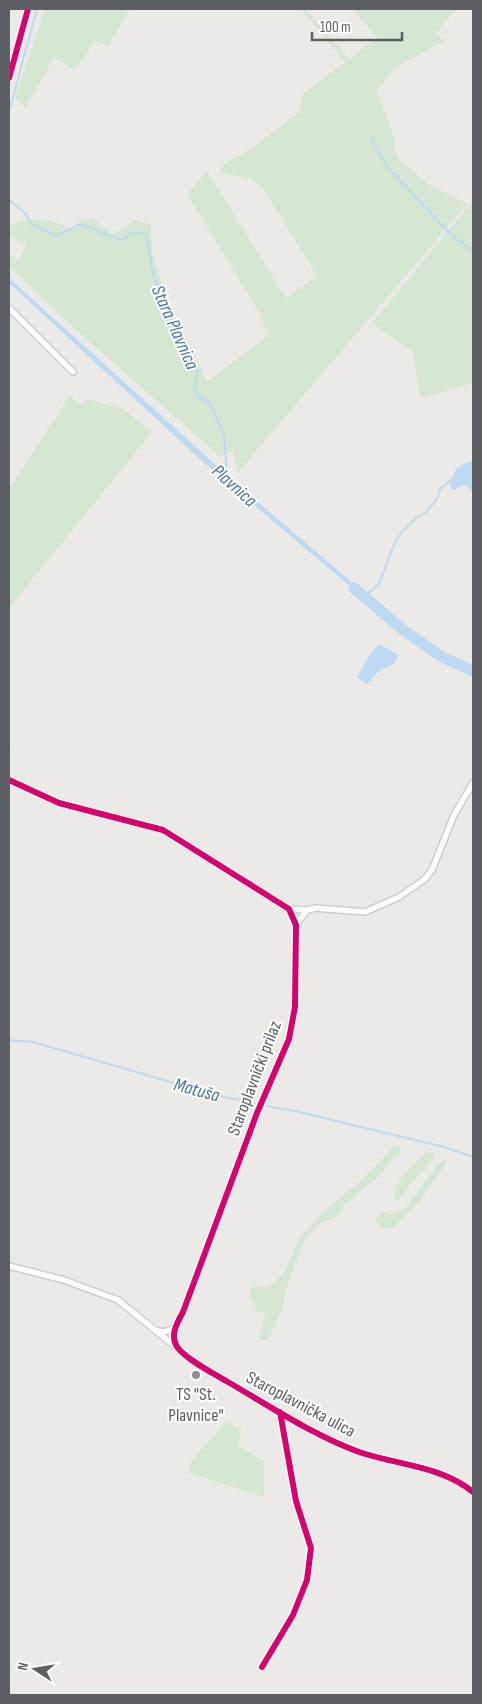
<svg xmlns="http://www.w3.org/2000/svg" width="482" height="1704" viewBox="0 0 482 1704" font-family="'Sofia Sans Condensed',sans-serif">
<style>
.green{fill:#d5e6d3}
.water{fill:#bedaf2}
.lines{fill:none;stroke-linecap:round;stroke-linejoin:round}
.stream{stroke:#bedaf2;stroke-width:2}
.river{stroke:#bedaf2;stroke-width:11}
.street-casing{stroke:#c8c8c8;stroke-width:8}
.secondary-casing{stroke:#c8c8c7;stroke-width:9}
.street{stroke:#fcfcfb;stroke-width:5.5}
.secondary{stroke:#fcfcfb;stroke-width:8}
.rail{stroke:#e2e2e2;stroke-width:2;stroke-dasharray:1 6;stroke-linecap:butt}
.cycleway-casing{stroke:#fff;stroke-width:9}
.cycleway{stroke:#d6006c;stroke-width:6}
.poi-dot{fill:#8e9091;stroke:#fff;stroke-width:2}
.labels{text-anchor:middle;stroke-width:4;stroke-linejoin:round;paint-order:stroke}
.street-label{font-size:18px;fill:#5c5f63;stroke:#fff}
.poi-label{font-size:18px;fill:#5c5f63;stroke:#fff}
.water-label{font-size:19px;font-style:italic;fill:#4874a8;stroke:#fff}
</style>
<rect width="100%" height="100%" fill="#ebeae6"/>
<path class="green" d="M 45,9 L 130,9 L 108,46 L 95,41 L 75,70 L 54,58 L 25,108 L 15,97 Z
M 301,9 L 305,9 L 349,59 L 377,38 L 353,9 L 456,9 L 436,33 L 444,41 L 396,67 L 376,91 L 389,123 L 395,141 L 395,151 L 400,160 L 429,185 L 467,204 L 238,472 L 233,451 L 220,456 L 75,329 L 9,267 L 9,255 L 19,260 L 27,243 C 16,239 9,241 9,227 C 15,224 22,221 28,220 C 38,218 62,222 68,229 L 79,224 L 81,220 L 93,218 L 113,235 L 134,220 L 151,224 L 152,253 L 170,308 L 192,349 L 207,382 L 269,335 L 261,319 L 261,315 L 187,194 L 207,171 L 286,298 L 317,276 L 265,191 L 251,178 L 220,173 L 223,165 L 255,146 L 299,112 L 303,94 L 345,62 Z
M 473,201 L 473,383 L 421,398 L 412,351 L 372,323 Z
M 69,396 L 82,405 L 86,399 L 123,409 L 152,432 L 9,608 L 9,490 Z
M 395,1145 L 401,1147 L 398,1156 L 388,1163 L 380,1176 L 358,1192 L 353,1199 L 343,1204 L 343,1209 L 338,1216 L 319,1224 L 305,1240 L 289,1280 L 284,1295 L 284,1304 L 268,1340 L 259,1340 L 265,1314 L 257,1310 L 249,1297 L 251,1287 L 270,1287 L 285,1271 L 300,1237 L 324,1212 L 365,1177 Z
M 430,1151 L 435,1154 L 432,1161 L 410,1184 L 400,1199 L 394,1200 C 393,1182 415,1160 430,1151 Z
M 445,1161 L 446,1164 L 418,1203 L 392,1228 L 382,1229 L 375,1222 L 382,1211 L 391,1214 L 405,1209 L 439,1163 Z
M 227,1421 L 242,1431 L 237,1445 L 264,1461 L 264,1497 L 189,1473 L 191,1462 Z"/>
<path class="water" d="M 9,278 L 238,485 L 367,595 L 364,598 L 203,462 L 9,283 Z
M 473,461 L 473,491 L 465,485 L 460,486 L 454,490 L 451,489 L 450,485 L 456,469 L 465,463 Z
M 380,644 L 399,655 L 394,664 L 379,671 L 367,684 L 357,677 L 371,653 Z"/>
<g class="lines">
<path class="stream" d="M 9,112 L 37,9
M 371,138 L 387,167 L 448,231 L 473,252
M 9,200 L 25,213 L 32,225 L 57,236 L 79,224 L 122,240 L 132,232 L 146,234 L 153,273 L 164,304 L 198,373 L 195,385 L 196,395 L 209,402 L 224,434 L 227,474
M 364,597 L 379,584 L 395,542 L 401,533 L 417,517 L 426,512 L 437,499 L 440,489 L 453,478
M 9,1040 L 33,1042 L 219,1096 L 258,1104
M 262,1105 L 295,1111 L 444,1147 L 473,1157"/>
<path class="river" d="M 354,588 L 402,629 L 442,657 L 473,671"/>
<g class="street-casing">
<path id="street" d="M 9,78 L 28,9
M 9,308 L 73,372
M 289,909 L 307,910 L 316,908 L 365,912 L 399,897 L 425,879 L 432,870 L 454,815 L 473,783
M 296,925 L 307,910
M 9,1266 L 64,1280 L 118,1300 L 177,1348
M 158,1331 L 164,1332 L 175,1328
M 262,1667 L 293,1615 L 307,1580 L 311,1548 L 296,1501 L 280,1412"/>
</g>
<g class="secondary-casing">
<path id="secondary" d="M 9,780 L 59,803 L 163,830 L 289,909 L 296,925 L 295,1007 L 289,1039 L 257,1113 L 183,1312 C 177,1323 169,1336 178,1348 C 187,1360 215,1374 228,1382 C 271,1407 313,1435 359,1452 C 397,1465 442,1466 473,1492"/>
</g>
<use href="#street" class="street"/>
<use href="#secondary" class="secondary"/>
<path class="rail" d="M 9,753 L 239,484 L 473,201"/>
<g class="cycleway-casing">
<path id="cycleway" d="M 9,78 L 28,9
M 9,780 L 59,803 L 163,830 L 289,909 L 296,925 L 295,1007 L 289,1039 L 257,1113 L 183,1312 C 177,1323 169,1336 178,1348 C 187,1360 215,1374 228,1382 C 271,1407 313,1435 359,1452 C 397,1465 442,1466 473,1492
M 262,1667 L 293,1615 L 307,1580 L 311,1548 L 296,1501 L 280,1412"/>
</g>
<use href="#cycleway" class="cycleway"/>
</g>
<circle class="poi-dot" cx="196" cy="1375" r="5"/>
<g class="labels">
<g class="street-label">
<text transform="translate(254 1078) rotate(-69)" y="6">Staroplavnički prilaz</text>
<text transform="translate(301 1404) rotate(28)" y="6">Staroplavnička ulica</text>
</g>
<g class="poi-label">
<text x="196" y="1400">TS "St.<tspan x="196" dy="21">Plavnice"</tspan></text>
</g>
<g class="water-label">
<text transform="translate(176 327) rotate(66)" y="7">Stara Plavnica</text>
<text transform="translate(235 485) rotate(42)" y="7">Plavnica</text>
<text transform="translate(197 1089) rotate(15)" y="7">Matuša</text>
</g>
</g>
<rect width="482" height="1704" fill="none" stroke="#5c5f63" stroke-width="20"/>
<g transform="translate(35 1669) rotate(282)" stroke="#ffffff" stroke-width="4" paint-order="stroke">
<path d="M0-4L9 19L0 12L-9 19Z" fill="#5c5f63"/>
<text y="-8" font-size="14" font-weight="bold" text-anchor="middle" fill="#5c5f63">N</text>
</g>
<path d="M312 32v8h90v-8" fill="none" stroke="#5c5f63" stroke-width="2.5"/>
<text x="320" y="32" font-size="15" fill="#5c5f63" stroke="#ffffff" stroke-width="4" paint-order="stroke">100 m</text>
</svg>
